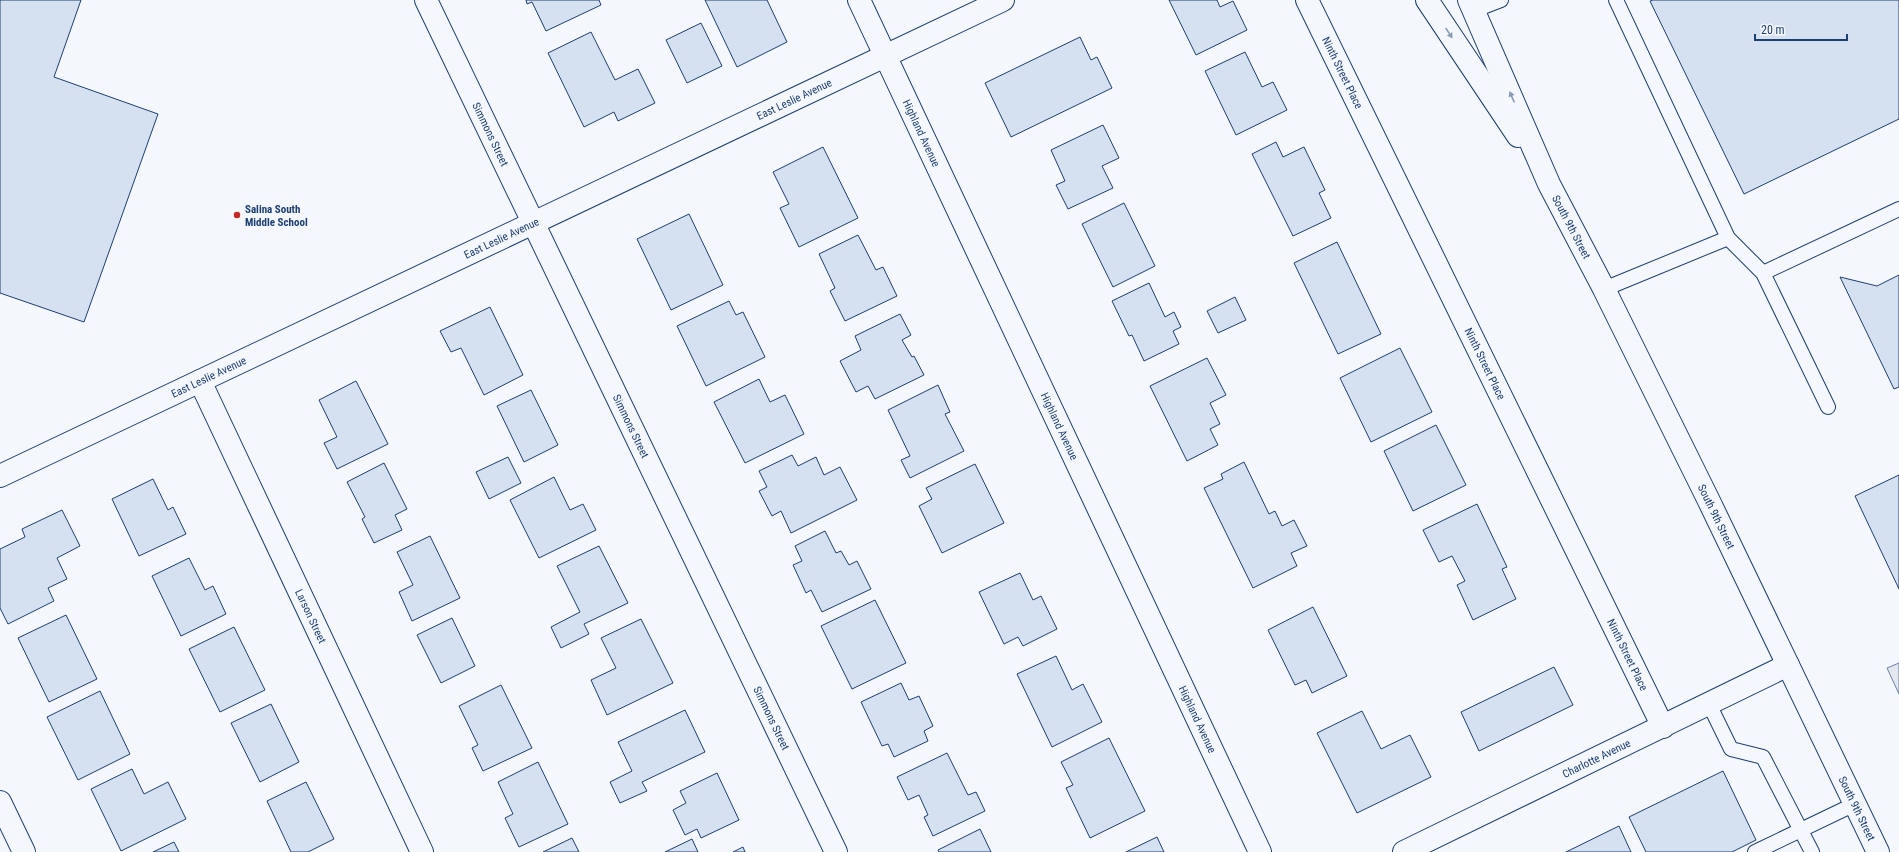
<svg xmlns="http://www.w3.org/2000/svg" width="1899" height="852" viewBox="0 0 1899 852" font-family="'Roboto Condensed',sans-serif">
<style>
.parking{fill:#e3e8f0;stroke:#687fa3}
.building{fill:#d5e0f0;stroke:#1d3f73}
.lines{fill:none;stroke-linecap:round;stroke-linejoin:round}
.lane-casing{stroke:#1d3f73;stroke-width:16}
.street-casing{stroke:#1d3f73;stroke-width:24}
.secondary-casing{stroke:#1d3f73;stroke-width:24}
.primary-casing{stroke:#1d3f73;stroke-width:24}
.lane{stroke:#f4f7fb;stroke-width:14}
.street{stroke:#f4f7fb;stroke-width:22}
.secondary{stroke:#f4f7fb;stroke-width:22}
.primary{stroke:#f4f7fb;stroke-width:22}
.oneway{fill:#889bb7}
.poi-dot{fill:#c62828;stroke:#f4f7fb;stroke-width:1.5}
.labels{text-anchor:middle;stroke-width:3;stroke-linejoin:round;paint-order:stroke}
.street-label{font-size:11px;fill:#1d3f73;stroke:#f4f7fb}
.poi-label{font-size:11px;font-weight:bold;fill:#1d3f73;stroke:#f4f7fb;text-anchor:start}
</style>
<rect width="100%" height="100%" fill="#f4f7fb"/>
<path class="parking" d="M 1899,663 L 1899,694 L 1887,668 Z"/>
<path class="building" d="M 0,0 L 81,0 L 54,77 L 158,114 L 84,322 L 0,293 Z
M 526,0 L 599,0 L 601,5 L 546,31 L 532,2 L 527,4 Z
M 705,0 L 767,0 L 787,42 L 737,67 Z
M 1169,0 L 1217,0 L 1220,7 L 1233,1 L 1247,30 L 1196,55 Z
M 1653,0 L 1899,0 L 1899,119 L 1744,194 L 1650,1 Z
M 701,23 L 722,66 L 687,83 L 666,40 Z
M 591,32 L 615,80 L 638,69 L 655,103 L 618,121 L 614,112 L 584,127 L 548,53 Z
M 1080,37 L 1091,60 L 1097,57 L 1112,88 L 1011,137 L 985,83 Z
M 1245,52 L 1262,87 L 1273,82 L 1287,110 L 1236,135 L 1205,71 Z
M 1103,125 L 1119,158 L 1102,166 L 1113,188 L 1068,209 L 1056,185 L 1065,181 L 1051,150 Z
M 1276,142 L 1283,157 L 1304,147 L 1325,190 L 1319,193 L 1331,218 L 1293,236 L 1252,154 Z
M 823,147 L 858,218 L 799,247 L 780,208 L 789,204 L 773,172 Z
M 1124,203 L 1155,266 L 1113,287 L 1082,224 Z
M 689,214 L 723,285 L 671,310 L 637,239 Z
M 858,235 L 876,270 L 883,267 L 897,296 L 845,321 L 830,291 L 835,288 L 819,254 Z
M 1337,242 L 1381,334 L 1338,354 L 1294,263 Z
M 1899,275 L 1899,387 L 1894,389 L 1840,277 L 1877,286 Z
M 1149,283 L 1165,317 L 1174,312 L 1181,327 L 1173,331 L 1179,344 L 1144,361 L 1132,335 L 1129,336 L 1112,301 Z
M 1235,297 L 1246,320 L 1218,333 L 1207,311 Z
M 729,301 L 736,315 L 743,312 L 765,357 L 706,386 L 677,326 Z
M 490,307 L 523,375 L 484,395 L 461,348 L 451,352 L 440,331 Z
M 900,314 L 911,335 L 902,340 L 912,357 L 914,356 L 924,375 L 875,399 L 868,386 L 856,392 L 840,361 L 861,350 L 855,336 Z
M 1400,348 L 1432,412 L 1371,442 L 1340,378 Z
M 1207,358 L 1226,395 L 1210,403 L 1220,424 L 1210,429 L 1218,445 L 1187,461 L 1150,386 Z
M 759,379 L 770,402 L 785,395 L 804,434 L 745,463 L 714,402 Z
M 356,381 L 388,444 L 337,469 L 324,443 L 337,437 L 319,400 Z
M 938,385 L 950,412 L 945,414 L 964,451 L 910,478 L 901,460 L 910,456 L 888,410 Z
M 531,390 L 558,445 L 524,462 L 497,406 Z
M 1436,425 L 1466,485 L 1413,511 L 1384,451 Z
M 792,455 L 798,466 L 816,457 L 824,475 L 840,467 L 857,500 L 791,533 L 781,511 L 772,516 L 759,491 L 767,487 L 759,471 Z
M 508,457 L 521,483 L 489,499 L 476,472 Z
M 1244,462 L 1269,514 L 1275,511 L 1282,526 L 1294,520 L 1307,546 L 1291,553 L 1297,566 L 1253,588 L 1204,488 L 1223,479 L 1221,474 Z
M 384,463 L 407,509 L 395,515 L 402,530 L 374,543 L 362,519 L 365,517 L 347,482 Z
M 975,464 L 1004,523 L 942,553 L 919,506 L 932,499 L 926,488 Z
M 1899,475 L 1899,589 L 1855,496 Z
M 554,477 L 570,510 L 583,504 L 596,530 L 539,558 L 510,500 Z
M 153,479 L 168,510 L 173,507 L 186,534 L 139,556 L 112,499 Z
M 1477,504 L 1507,567 L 1502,569 L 1516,599 L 1473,620 L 1457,585 L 1465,581 L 1452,556 L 1439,562 L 1423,530 Z
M 62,510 L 80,546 L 57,558 L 67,579 L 48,588 L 54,601 L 8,624 L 0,608 L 0,549 L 25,537 L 22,529 Z
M 825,531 L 836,553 L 841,551 L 849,565 L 857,561 L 871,589 L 822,612 L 811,590 L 806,593 L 793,565 L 802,561 L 795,546 Z
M 430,536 L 460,598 L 412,621 L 399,592 L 413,585 L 397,552 Z
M 599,546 L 628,603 L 584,624 L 589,634 L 561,648 L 551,627 L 580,612 L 557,566 Z
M 189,558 L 205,590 L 213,586 L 226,614 L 181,636 L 152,576 Z
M 1020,573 L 1033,600 L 1041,596 L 1057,629 L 1023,646 L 1018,637 L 1004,644 L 979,592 Z
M 875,600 L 906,663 L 852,689 L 821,626 Z
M 1313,607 L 1347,676 L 1312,693 L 1306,680 L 1295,685 L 1268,630 Z
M 66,615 L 97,679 L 49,702 L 18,638 Z
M 452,618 L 475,666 L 441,683 L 417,635 Z
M 641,619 L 673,683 L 607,715 L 591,680 L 616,668 L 601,638 Z
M 234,627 L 265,690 L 220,712 L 189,649 Z
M 1056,656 L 1072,690 L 1083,684 L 1102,722 L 1052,747 L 1017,674 Z
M 1554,667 L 1573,705 L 1479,751 L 1461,712 Z
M 901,683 L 909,700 L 919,696 L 933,726 L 924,731 L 928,741 L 894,757 L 888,744 L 882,746 L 861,702 Z
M 501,685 L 532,748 L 483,771 L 472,748 L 478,745 L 459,706 Z
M 100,691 L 130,754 L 78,780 L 47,717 Z
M 271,704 L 299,762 L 260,782 L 231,723 Z
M 685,710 L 705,752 L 642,782 L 647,791 L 620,803 L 610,782 L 632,771 L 618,742 Z
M 1362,711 L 1381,749 L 1410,735 L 1431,777 L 1357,813 L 1317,733 Z
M 1109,738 L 1145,811 L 1090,838 L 1066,788 L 1073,785 L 1061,762 Z
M 947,753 L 968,795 L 976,792 L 985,811 L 933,836 L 924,817 L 928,815 L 919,795 L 908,800 L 897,777 Z
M 538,762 L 568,824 L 519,847 L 505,818 L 513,814 L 498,782 Z
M 132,769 L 144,794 L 168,782 L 186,819 L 121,851 L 91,789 Z
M 1723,771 L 1756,840 L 1732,852 L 1646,852 L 1629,817 Z
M 717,773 L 739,820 L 701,838 L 697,829 L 685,835 L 673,810 L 686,803 L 680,791 Z
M 306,782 L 334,839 L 308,852 L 291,852 L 267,801 Z
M 1619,826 L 1631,852 L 1566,852 Z
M 980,829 L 991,852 L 939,852 L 938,850 Z
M 1157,837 L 1164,852 L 1126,852 Z
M 572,838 L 579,852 L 543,852 Z
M 692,839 L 698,852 L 665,852 Z
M 174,842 L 179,852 L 153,852 Z
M 743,847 L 745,852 L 733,852 Z"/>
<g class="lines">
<g class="lane-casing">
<path id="lane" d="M 1475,10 L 1501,0
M 1728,238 L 1763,273 L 1828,407
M 1763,273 L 1899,209
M 1604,289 L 1728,238 L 1616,0
M 1709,704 L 1731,749 L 1763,757 L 1812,852
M 1755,852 L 1855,804"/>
</g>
<g class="street-casing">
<g id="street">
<path id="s1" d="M 426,0 L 836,852"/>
<path id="s2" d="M 1307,0 L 1663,727"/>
<path id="s3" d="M 200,381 L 422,852"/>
<path id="s4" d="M 0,476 L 1003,0"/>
<path d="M 0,802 L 24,852"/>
</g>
</g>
<g class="secondary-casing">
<g id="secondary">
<path id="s5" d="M 859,0 L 1260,852"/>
<path id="s6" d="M 1404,852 L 1788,665"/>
</g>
</g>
<g class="primary-casing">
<g id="primary">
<path d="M 1427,0 L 1518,136"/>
<path id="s7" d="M 1469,0 L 1549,184 L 1604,289 L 1708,499 L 1878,852"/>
</g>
</g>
<use href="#lane" class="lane"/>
<use href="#street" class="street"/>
<use href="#secondary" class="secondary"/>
<use href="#primary" class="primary"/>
</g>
<defs><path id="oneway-solid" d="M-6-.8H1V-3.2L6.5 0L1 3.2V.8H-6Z"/></defs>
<g class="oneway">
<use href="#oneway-solid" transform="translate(1449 33) rotate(57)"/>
<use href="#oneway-solid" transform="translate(1512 97) rotate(-113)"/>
</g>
<circle class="poi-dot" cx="237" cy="215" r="4"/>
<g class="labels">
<g class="street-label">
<text dy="4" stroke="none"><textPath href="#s2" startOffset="81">Ninth Street Place</textPath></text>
<text dy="4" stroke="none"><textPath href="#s4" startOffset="879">East Leslie Avenue</textPath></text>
<text dy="4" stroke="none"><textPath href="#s5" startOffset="147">Highland Avenue</textPath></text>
<text dy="4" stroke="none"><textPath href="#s1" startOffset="149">Simmons Street</textPath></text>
<text dy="4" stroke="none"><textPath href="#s7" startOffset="249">South 9th Street</textPath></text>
<text dy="4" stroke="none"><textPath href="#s4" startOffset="555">East Leslie Avenue</textPath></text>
<text dy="4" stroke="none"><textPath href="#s2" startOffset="405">Ninth Street Place</textPath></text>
<text dy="4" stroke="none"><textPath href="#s4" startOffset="231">East Leslie Avenue</textPath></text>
<text dy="4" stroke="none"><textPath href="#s1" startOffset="473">Simmons Street</textPath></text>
<text dy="4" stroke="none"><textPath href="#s5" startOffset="471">Highland Avenue</textPath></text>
<text dy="4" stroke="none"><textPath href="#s7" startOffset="573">South 9th Street</textPath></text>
<text dy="4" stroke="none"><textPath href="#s3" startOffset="260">Larson Street</textPath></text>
<text dy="4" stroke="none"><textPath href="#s2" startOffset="729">Ninth Street Place</textPath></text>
<text dy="4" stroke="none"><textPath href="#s1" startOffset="797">Simmons Street</textPath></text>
<text dy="4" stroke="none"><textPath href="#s5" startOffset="795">Highland Avenue</textPath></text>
<text dy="4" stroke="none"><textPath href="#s6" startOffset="214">Charlotte Avenue</textPath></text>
<text dy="4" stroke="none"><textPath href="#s7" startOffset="897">South 9th Street</textPath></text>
</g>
<g class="poi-label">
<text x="245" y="213">Salina South<tspan x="245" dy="13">Middle School</tspan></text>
</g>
</g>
<path d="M1755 34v6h92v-6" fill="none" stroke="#1d3f73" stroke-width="2"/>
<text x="1761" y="34" font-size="12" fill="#1d3f73" stroke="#f4f7fb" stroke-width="3" paint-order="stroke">20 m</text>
</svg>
